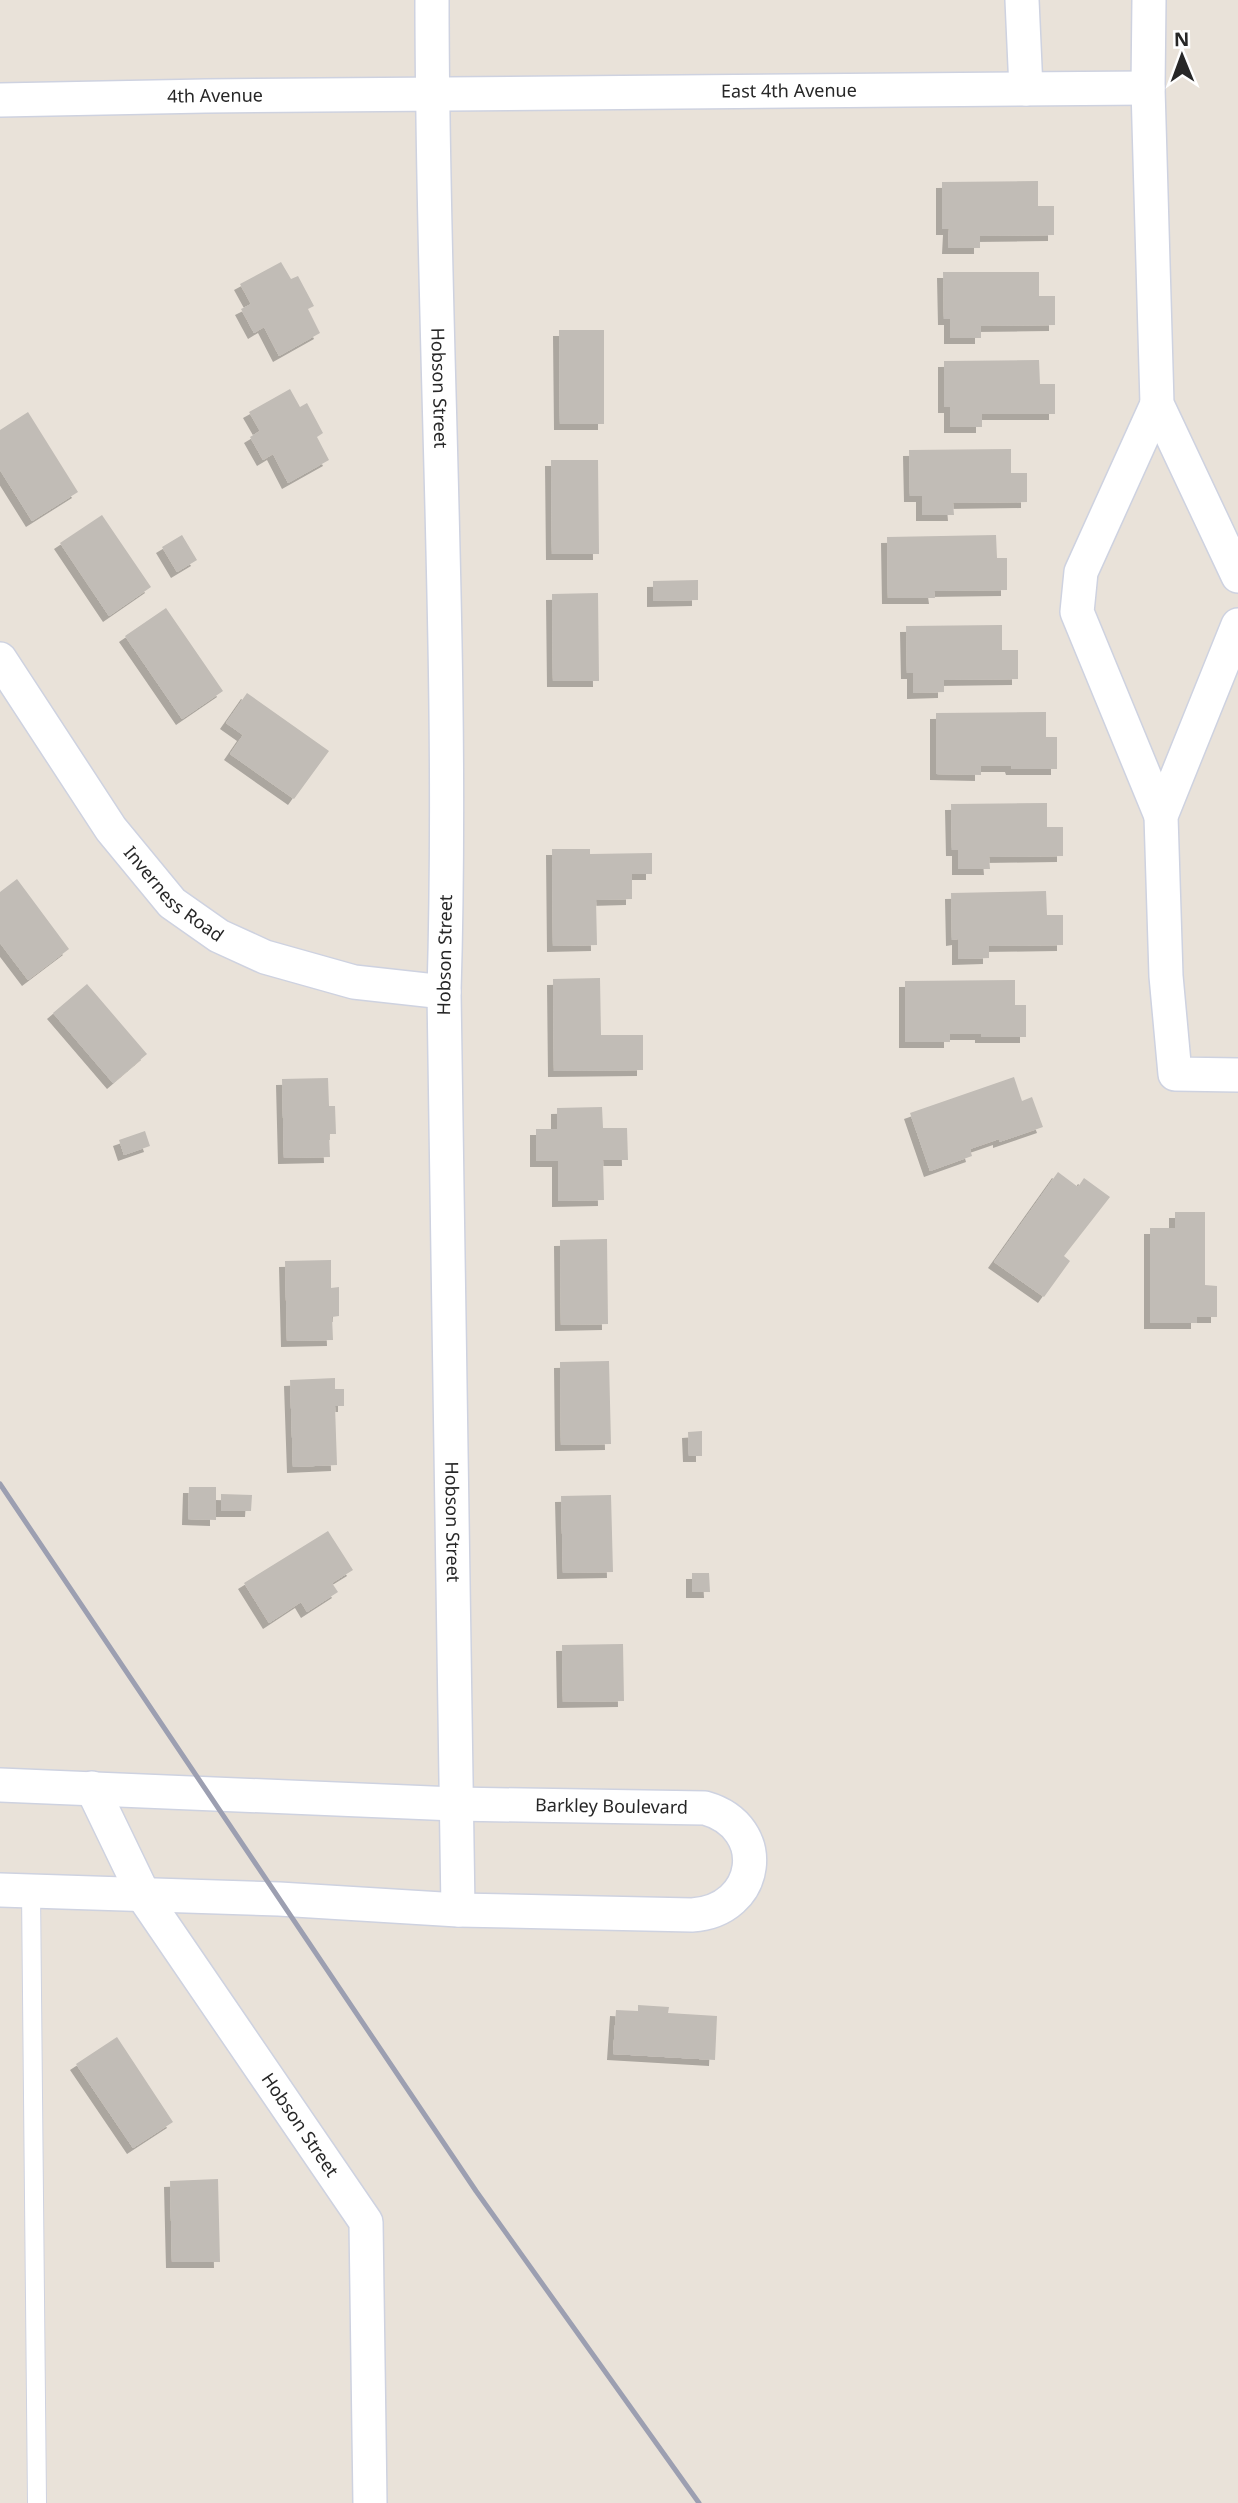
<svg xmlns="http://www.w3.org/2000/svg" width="1238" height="2503" viewBox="0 0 1238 2503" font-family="'Noto Sans',sans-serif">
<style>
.building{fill:#c1bcb6;filter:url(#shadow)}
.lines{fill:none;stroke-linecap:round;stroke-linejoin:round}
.service-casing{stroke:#ced2e0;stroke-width:20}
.minor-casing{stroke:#ced2e0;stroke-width:36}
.service{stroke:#fff;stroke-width:18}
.minor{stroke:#fff;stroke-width:33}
.rail{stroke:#9c9fb1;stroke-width:5}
.labels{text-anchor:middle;stroke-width:5;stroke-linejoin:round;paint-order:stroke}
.street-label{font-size:18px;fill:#272727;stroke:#fff}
</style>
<defs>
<filter id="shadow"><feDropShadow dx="-6" dy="6" stdDeviation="0" flood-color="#0004"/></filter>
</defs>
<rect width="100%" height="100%" fill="#e9e2d9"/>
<path class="building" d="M 1038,181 L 1038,206 L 1054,206 L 1054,235 L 980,236 L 980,248 L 948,248 L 949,229 L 942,229 L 942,182 Z
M 281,262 L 291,279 L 298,276 L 314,306 L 308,309 L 320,333 L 279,356 L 264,327 L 254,333 L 241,309 L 251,304 L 240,284 Z
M 943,272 L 1039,272 L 1039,296 L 1055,296 L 1055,325 L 981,326 L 981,338 L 950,338 L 950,319 L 944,319 Z
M 559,330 L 604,330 L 604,424 L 560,424 Z
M 1039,360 L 1040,384 L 1055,384 L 1055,414 L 982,414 L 982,427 L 950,427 L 950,407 L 944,407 L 944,361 Z
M 290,389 L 300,407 L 307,403 L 323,433 L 317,437 L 329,460 L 288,483 L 273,454 L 263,460 L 250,437 L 260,431 L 249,412 Z
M 28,412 L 78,492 L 32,521 L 0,470 L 0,430 Z
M 1011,449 L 1011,473 L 1027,473 L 1027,502 L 953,503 L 954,515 L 922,515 L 922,496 L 910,496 L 909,450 Z
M 551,460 L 598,460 L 599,554 L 552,554 Z
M 102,515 L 151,587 L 109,616 L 60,543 Z
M 182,535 L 197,560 L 177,572 L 162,547 Z
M 996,535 L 997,558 L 1007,558 L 1007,590 L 934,591 L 935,598 L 888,598 L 887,537 Z
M 698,580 L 698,600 L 653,601 L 653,581 Z
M 598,593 L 599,681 L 553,681 L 552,594 Z
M 166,608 L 223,691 L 182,719 L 125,636 Z
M 1002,625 L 1002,650 L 1018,650 L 1018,679 L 944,680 L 944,692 L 913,693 L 913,673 L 907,673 L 906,626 Z
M 247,693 L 329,751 L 294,799 L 230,754 L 243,735 L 226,723 Z
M 1046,712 L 1046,737 L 1057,737 L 1057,769 L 1012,769 L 1011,766 L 981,766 L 981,775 L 936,774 L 936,713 Z
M 1047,803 L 1047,827 L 1063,827 L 1063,856 L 989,857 L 990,869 L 958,869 L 958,850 L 952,850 L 951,804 Z
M 552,849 L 590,849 L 590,854 L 652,853 L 652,874 L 632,874 L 632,899 L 596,900 L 597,945 L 553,946 Z
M 17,879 L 69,949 L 28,980 L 0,943 L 0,892 Z
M 1046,891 L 1047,915 L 1063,915 L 1063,945 L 989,946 L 989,958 L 958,959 L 958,939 L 952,940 L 951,893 Z
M 600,978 L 601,1035 L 643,1035 L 643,1070 L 554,1071 L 553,979 Z
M 1015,980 L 1015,1005 L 1026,1005 L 1026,1037 L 981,1037 L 981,1034 L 950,1034 L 950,1042 L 905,1042 L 905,981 Z
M 87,984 L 147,1054 L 113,1083 L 53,1013 Z
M 1014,1077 L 1022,1101 L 1032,1097 L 1043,1127 L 999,1142 L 999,1139 L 970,1149 L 972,1156 L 930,1171 L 910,1113 Z
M 328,1078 L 329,1106 L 335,1106 L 336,1134 L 329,1134 L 330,1157 L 284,1158 L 282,1079 Z
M 602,1107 L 603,1128 L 627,1128 L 628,1160 L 603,1160 L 604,1200 L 558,1201 L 558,1161 L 536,1161 L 536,1129 L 557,1129 L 557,1108 Z
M 145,1131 L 150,1146 L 124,1155 L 119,1140 Z
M 1058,1172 L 1078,1187 L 1084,1178 L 1110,1197 L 1064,1256 L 1070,1261 L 1044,1297 L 994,1262 Z
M 1175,1212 L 1205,1212 L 1205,1285 L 1217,1286 L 1217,1317 L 1197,1317 L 1197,1323 L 1150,1323 L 1150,1228 L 1175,1228 Z
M 607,1239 L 608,1324 L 561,1325 L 560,1240 Z
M 331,1260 L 331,1288 L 339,1287 L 339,1316 L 332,1317 L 333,1340 L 287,1341 L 285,1261 Z
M 609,1361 L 611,1444 L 561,1445 L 560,1362 Z
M 335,1378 L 335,1389 L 344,1389 L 344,1406 L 335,1406 L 337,1465 L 293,1467 L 290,1380 Z
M 702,1431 L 702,1456 L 689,1456 L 688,1432 Z
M 189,1487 L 216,1487 L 216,1520 L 188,1519 Z
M 221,1494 L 252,1495 L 251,1511 L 221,1511 Z
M 611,1495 L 613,1572 L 563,1573 L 561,1496 Z
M 328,1531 L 353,1570 L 332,1583 L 338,1592 L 307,1612 L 301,1602 L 269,1623 L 244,1583 Z
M 692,1573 L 709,1573 L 710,1592 L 692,1592 Z
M 623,1644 L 624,1701 L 563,1702 L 562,1645 Z
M 638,2005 L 669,2007 L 668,2013 L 717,2016 L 715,2060 L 613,2054 L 616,2010 L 638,2011 Z
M 117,2037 L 173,2122 L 133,2148 L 76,2064 Z
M 218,2179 L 220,2262 L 172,2262 L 170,2181 Z"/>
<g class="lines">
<g class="service-casing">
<path id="service" d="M 31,1891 L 37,2503"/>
</g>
<g class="minor-casing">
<g id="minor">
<path id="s1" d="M 432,0 C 432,331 454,662 444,992 L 458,1910"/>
<path d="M 1022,0 L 1026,89"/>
<path d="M 1149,0 L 1148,88 L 1157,404 L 1238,576"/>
<path id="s2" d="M 0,100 L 206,96 L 1148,88"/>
<path d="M 1157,404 L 1081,572 L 1077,612 L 1161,816"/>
<path d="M 1238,625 L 1161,816 L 1166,976 L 1175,1074 L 1238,1075"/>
<path id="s3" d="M 0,659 L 111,829 L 172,903 L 219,936 L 265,957 L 354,982 L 444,992"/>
<path id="s4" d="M 0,1785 L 455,1804 L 705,1808 C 772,1827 760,1911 692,1915 L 458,1910 L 279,1899 L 0,1890"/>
<path id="s5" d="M 92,1788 L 146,1900 L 366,2222 L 370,2503"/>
</g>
</g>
<use href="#service" class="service"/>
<use href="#minor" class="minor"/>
<path class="rail" d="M 0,1484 L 476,2191 L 699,2503"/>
</g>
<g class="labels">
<g class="street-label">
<text dy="6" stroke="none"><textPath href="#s2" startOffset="789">East 4th Avenue</textPath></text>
<text dy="6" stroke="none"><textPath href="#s2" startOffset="215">4th Avenue</textPath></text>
<text dy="6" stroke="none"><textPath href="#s1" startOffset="388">Hobson Street</textPath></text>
<text dy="6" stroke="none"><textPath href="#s3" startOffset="294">Inverness Road</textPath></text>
<text transform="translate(445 955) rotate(-89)" y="6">Hobson Street</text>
<text dy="6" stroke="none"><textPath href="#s1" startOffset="1522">Hobson Street</textPath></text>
<text dy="6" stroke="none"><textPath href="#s4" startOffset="612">Barkley Boulevard</textPath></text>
<text dy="6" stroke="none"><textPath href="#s5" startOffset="397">Hobson Street</textPath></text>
</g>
</g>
<g transform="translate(1182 56) rotate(359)" stroke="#ffffff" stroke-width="5" paint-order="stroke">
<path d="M0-5L12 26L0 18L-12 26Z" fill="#272727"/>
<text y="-10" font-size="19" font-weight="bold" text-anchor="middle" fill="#272727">N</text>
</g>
</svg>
